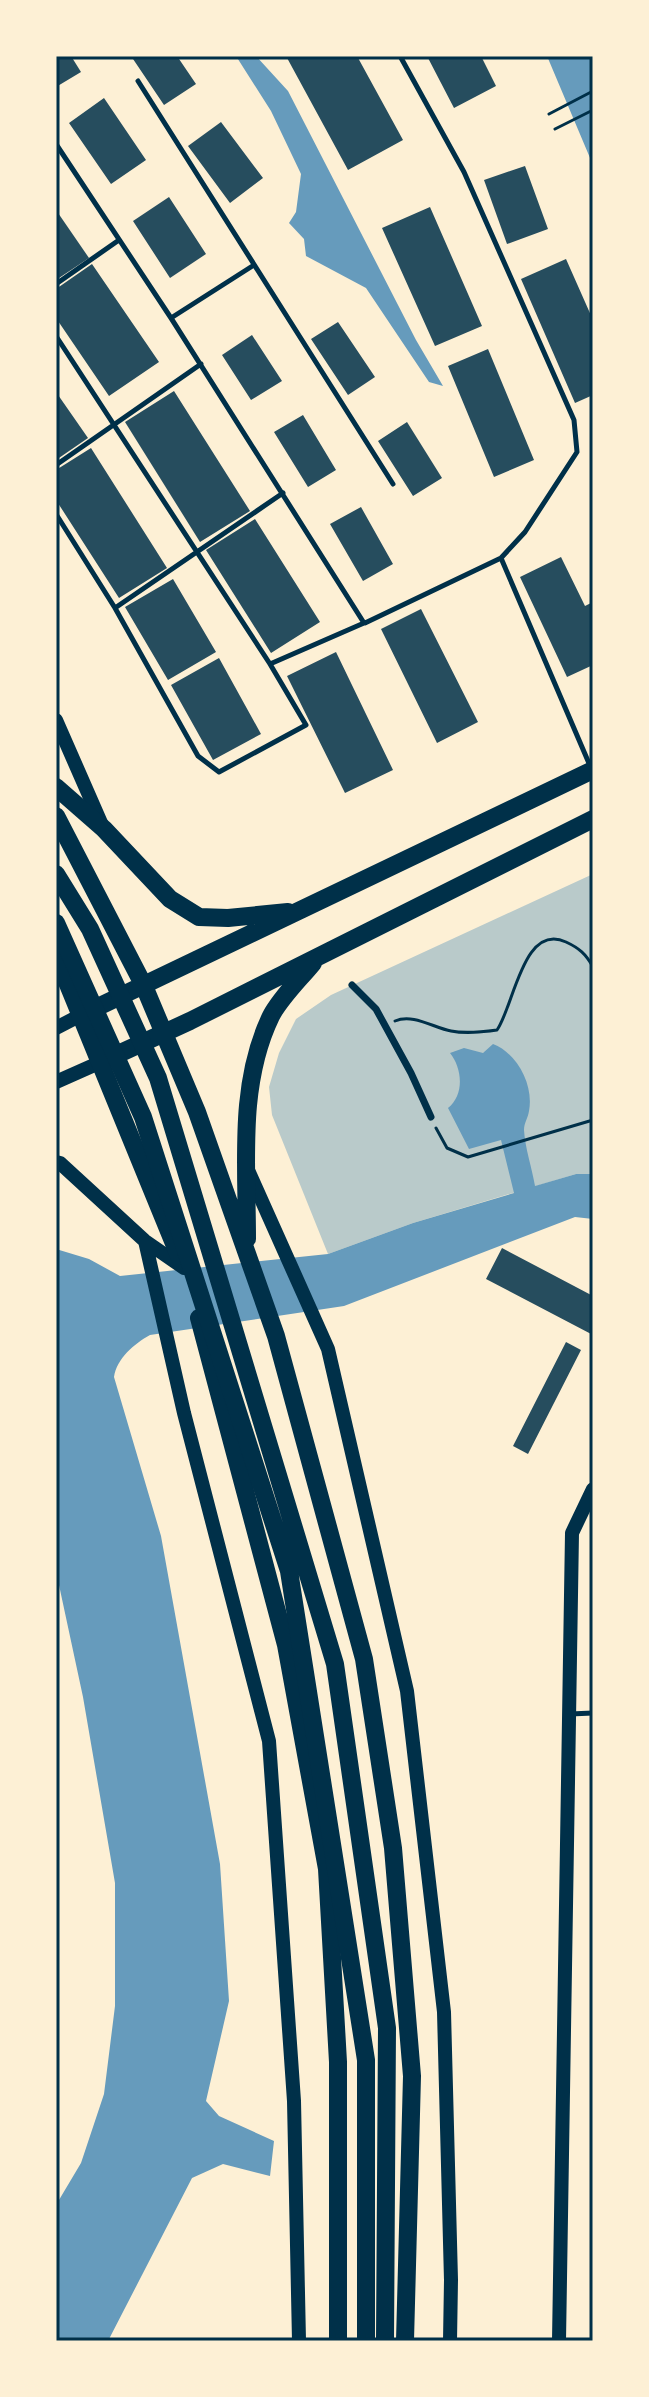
<svg xmlns="http://www.w3.org/2000/svg" width="649" height="2397" viewBox="0 0 649 2397" font-family="'Sofia Sans Condensed',sans-serif">
  <style>
    .green { fill: #b9caca }
    .water { fill: #669bbc }
    .building { fill: #264d5e }
    .lines { fill: none; stroke-linecap: round; stroke-linejoin: round }
    .path { stroke: #003049; stroke-width: 3 }
    .service { stroke: #003049; stroke-width: 5 }
    .pedestrian { stroke: #003049; stroke-width: 7 }
    .tertiary { stroke: #003049; stroke-width: 14 }
    .primary { stroke: #003049; stroke-width: 18 }
    .trunk { stroke: #003049; stroke-width: 18 }
    .neatline { fill: none; stroke: #003049; stroke-width: 3 }
  </style>
  <rect width="100%" height="100%" fill="#fdf0d5"/>
  <path class="green" d="M593,874V1175L576,1174L413,1223L328,1254L272,1115L269,1087L279,1053L296,1019L331,995Z"/>
  <path class="water" d="M236,56H256L288,91L416,340L443,386L429,382L366,288L306,256L304,239L289,223L296,212L301,174L271,111Z
    M547,56H593V165Z
    M493,1044C517,1053 534,1085 529,1111C528,1118 524,1123 524,1130C525,1148 532,1168 535,1186L576,1174H593V1219L575,1217L344,1306L150,1335C134,1344 117,1358 114,1377L161,1536L220,1864L229,2001L206,2101L219,2116L274,2141L270,2176L223,2164L192,2178L108,2341H56V2205L81,2163L104,2094L115,2006V1883L83,1697L56,1571V1249L89,1259L120,1276L328,1254L413,1223L514,1193L501,1140L469,1149L448,1108C465,1094 462,1068 450,1053L464,1048L483,1053Z"/>
  <path class="building" d="M56,56H71L81,72L56,87Z
    M131,56H177L196,84L164,105Z
    M286,56H357L403,140L348,170Z
    M427,56H481L496,86L454,108Z
    M104,98L146,160L111,184L69,123Z
    M221,122L263,178L230,203L188,146Z
    M525,166L548,229L507,244L484,180Z
    M169,197L206,254L170,278L133,221Z
    M430,207L482,326L435,346L382,228Z
    M56,210L89,258L56,280Z
    M566,259L593,320V395L575,403L521,279Z
    M92,264L159,362L109,396L56,318V289Z
    M338,322L375,377L348,395L311,339Z
    M252,335L282,381L251,400L222,355Z
    M488,349L534,460L494,477L448,366Z
    M174,391L250,511L200,542L125,422Z
    M56,392L88,438L56,460Z
    M303,415L336,470L308,487L274,432Z
    M407,422L442,478L413,496L378,441Z
    M91,448L167,568L119,598L56,500V470Z
    M361,507L393,564L363,581L330,524Z
    M255,519L320,622L271,653L206,550Z
    M561,557L585,606L593,602V665L567,677L520,577Z
    M173,579L216,652L168,680L125,607Z
    M421,609L478,722L437,743L381,629Z
    M336,652L393,770L345,793L287,676Z
    M219,658L261,734L213,760L171,685Z
    M502,1248L593,1296V1335L486,1279Z
    M566,1342L581,1350L528,1454L513,1446Z"/>
  <g class="lines">
    <path class="path" d="M549,114L593,91
      M555,129L593,110
      M593,978V983
      M395,1021C413,1013 434,1028 451,1031C466,1034 482,1032 497,1030C514,1006 523,922 566,942C579,948 586,954 593,967
      M436,1128L447,1148L468,1157L593,1120"/>
    <path class="service" d="M400,56L464,172L574,420L577,452L525,532L501,558L591,768
      M138,81L393,484
      M56,144L171,318L364,623L270,664L56,336
      M56,284L119,240
      M171,318L254,265
      M56,465L201,364
      M56,514L115,608L198,756L219,772L306,725L270,664
      M115,608L283,493
      M365,623L501,558
      M570,1714L593,1713"/>
    <path class="pedestrian" d="M352,985L376,1009L411,1073L431,1117"/>
    <path class="tertiary" d="M56,720L102,825
      M56,1028L81,1015
      M56,1082L101,1062
      M56,1162L60,1163L145,1241L184,1268
      M248,1170L328,1349L407,1691L444,2012L451,2280L450,2341
      M145,1241L184,1413L269,1741L294,2101L299,2341
      M559,2341L572,1533L593,1489"/>
    <path class="primary" d="M56,787L104,829L170,899L199,917L228,918L288,912
      M56,816L144,986L197,1112L276,1336L364,1659L393,1848L412,2076L405,2341
      M56,955L182,1263
      M83,1014L593,770
      M103,1061L190,1021L593,819
      M247,1239C247,1164 238,1084 271,1016C281,997 300,979 313,963
      M199,1318L286,1645L327,1869L338,2062V2341"/>
    <path class="trunk" d="M56,874L90,929L158,1078L335,1664L387,2028L385,2341
      M56,923L143,1117L289,1571L366,2060V2341"/>
  </g>
  <rect width="649" height="2397" fill="none" stroke="#fdf0d5" stroke-width="116"/>
  <rect x="58" y="58" width="533" height="2281" class="neatline"/>
</svg>
